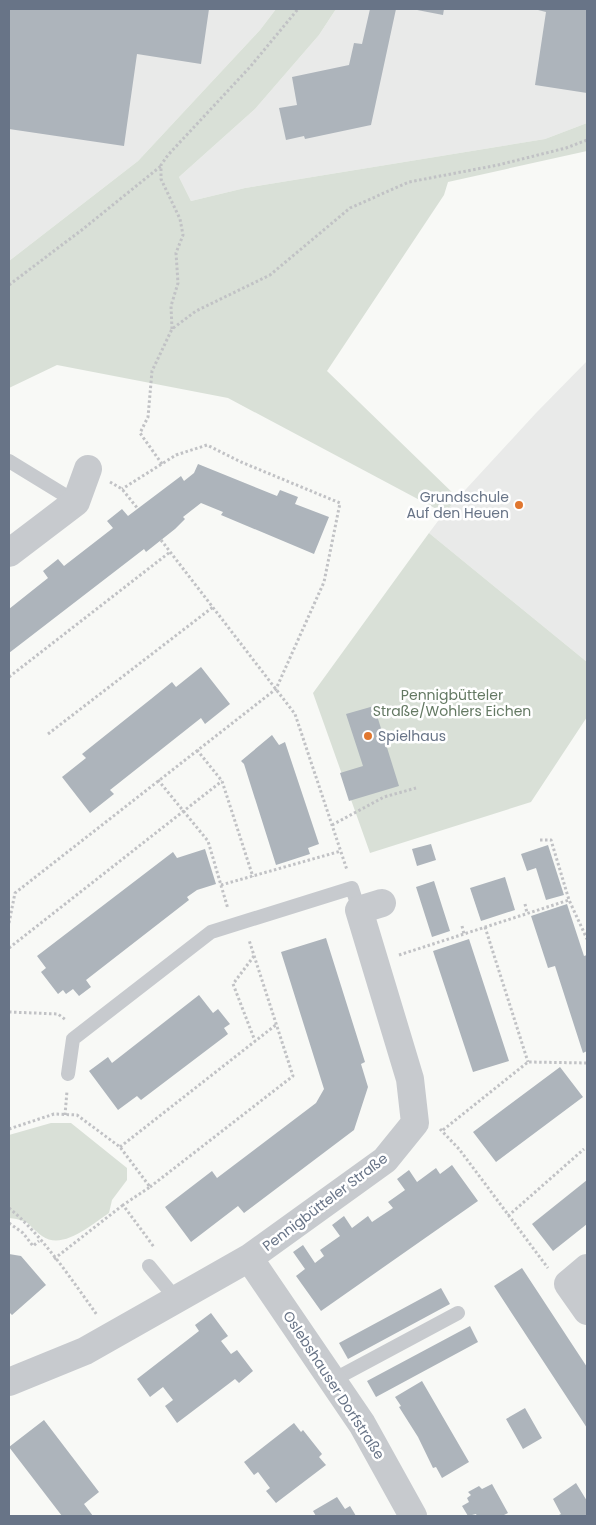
<svg xmlns="http://www.w3.org/2000/svg" width="596" height="1525" viewBox="0 0 596 1525" font-family="Poppins,sans-serif">
  <style>
    .built { fill: #e9eae9 }
    .green { fill: #d9e0d7 }
    .building { fill: #adb4bb }
    .lines { fill: none; stroke-linecap: round; stroke-linejoin: round }
    .path { stroke: #c1c2c5; stroke-width: 3; stroke-dasharray: 2.5 2.5; stroke-linecap: butt }
    .service { stroke: #c7cace; stroke-width: 14 }
    .minor { stroke: #c7cace; stroke-width: 28 }
    .poi-dot { fill: #e0772f; stroke: #fff; stroke-width: 2 }
    .labels { text-anchor: middle; dominant-baseline: central; stroke-width: 5; stroke-linejoin: round; paint-order: stroke }
    .poi-label { font-size: 14px; fill: #687487; stroke: #fff; text-anchor: end }
    .park-label { font-size: 14px; fill: #647963; stroke: #fff }
    .street-label { font-size: 14px; fill: #687487; stroke: #fff }
  </style>
  <rect width="100%" height="100%" fill="#f8f9f6"/>
  <path class="built" d="M9,9H276L260,30L138,161L9,261Z
    M336,9H587V123L545,139L245,188L191,201L179,177L255,109L319,35Z
    M587,361V662L429,533L444,513L536,413Z"/>
  <path class="green" d="M276,9H336L319,35L255,109L179,177L191,201L245,188L545,139L587,123V151L448,182L444,195L327,371L458,498L444,513L228,398L57,365L9,388V261L138,161L260,30Z
    M429,533L587,662V717L531,802L370,853L313,693Z
    M51,1123H71L127,1168V1180L112,1200L109,1213C92,1224 63,1251 42,1236C25,1223 32,1221 9,1218V1135Z"/>
  <path class="building" d="M9,9H209L201,64L137,54L124,146L9,129Z
    M370,9H396L371,125L305,139L304,136L286,140L279,108L297,105L292,77L349,65L354,43L362,44Z
    M412,9H444L443,15Z
    M534,9H587V93L535,85L546,12Z
    M198,464L277,496L280,490L298,497L295,504L329,517L314,554L221,515L223,512L201,503L183,517L185,519L175,529L146,552L144,549L9,653V609L48,578L43,571L58,559L64,566L113,528L107,521L122,509L128,516L181,476L184,481L194,473Z
    M201,667L230,704L205,724L201,718L110,790L114,794L90,813L62,777L86,758L82,754L151,699L172,682L176,687Z
    M374,706L399,786L349,801L340,773L363,766L346,714Z
    M272,735L279,745L285,742L319,844L308,848L310,854L276,865L244,764L241,761Z
    M431,844L436,860L417,866L412,849Z
    M548,845L564,895L546,900L536,868L527,871L521,854Z
    M205,849L216,884L197,890L187,897L189,900L86,980L91,987L79,996L73,989L66,994L63,990L58,994L41,972L46,968L37,956L173,852L177,858Z
    M505,877L515,910L481,921L470,888Z
    M434,881L450,931L432,937L416,887Z
    M567,904L584,956L587,955V1051L583,1053L555,966L548,968L531,916Z
    M326,938L365,1062L361,1064L368,1087L354,1130L244,1213L238,1206L191,1242L165,1207L212,1171L217,1178L316,1103L324,1089L281,952Z
    M469,939L509,1061L473,1072L433,951Z
    M199,995L213,1013L218,1009L230,1024L224,1028L228,1034L141,1100L137,1096L118,1110L89,1071L108,1057L112,1063Z
    M560,1067L583,1097L496,1162L473,1132Z
    M452,1165L478,1201L321,1311L296,1276L305,1269L293,1252L303,1245L315,1263L324,1256L320,1250L340,1236L332,1225L344,1216L352,1228L368,1216L372,1222L393,1208L388,1202L405,1190L397,1179L409,1170L417,1182L436,1168L440,1174Z
    M587,1180V1224L553,1251L532,1224Z
    M9,1254L21,1256L46,1285L12,1315L9,1312Z
    M522,1268L587,1367V1428L494,1286Z
    M441,1288L450,1304L348,1359L339,1343Z
    M211,1313L228,1336L221,1341L231,1354L237,1350L253,1371L239,1383L235,1379L177,1423L165,1406L173,1400L163,1387L150,1397L137,1379L199,1331L195,1325Z
    M470,1326L478,1342L376,1397L367,1381Z
    M422,1381L469,1462L442,1478L436,1467L433,1468L418,1437L399,1407L401,1406L395,1397Z
    M525,1408L542,1438L523,1449L506,1419Z
    M44,1420L99,1492L84,1504L93,1516H62L9,1447Z
    M294,1423L301,1432L303,1430L322,1454L319,1457L326,1465L276,1503L266,1491L270,1488L258,1472L254,1475L244,1462Z
    M576,1483L587,1501V1516H557L561,1514L553,1499Z
    M492,1484L508,1513L502,1516H477L476,1514L468,1516L462,1506L469,1502L467,1498L471,1495L468,1492L479,1486L482,1489Z
    M337,1497L345,1509L350,1506L356,1516H316L313,1511Z"/>
  <g class="lines">
    <path class="path" d="M9,285L83,229L161,166
      M172,329L171,306L178,283L176,253L183,235L180,219L161,179V165L168,155L250,67L298,9
      M162,464L140,433L148,417L152,371L172,329L196,311L270,275L350,208L409,182L498,165L566,148L587,140
      M110,482L122,489L138,509
      M161,540L295,714L347,870
      M9,677L170,552
      M48,734L213,607
      M197,750L222,781L253,877
      M158,780L208,841L228,909
      M332,825L384,797L416,788
      M540,840H551L569,900
      M221,885L341,851
      M525,904L527,913
      M9,923L15,893L276,689L324,582L340,503L241,462L207,445L176,455L122,489
      M462,926L464,934
      M485,927L528,1062
      M9,948L222,781
      M399,955L569,900L587,939
      M254,956L233,984L255,1041
      M9,1012L58,1014L66,1020
      M65,1115L67,1091
      M9,1129L54,1114L77,1115L120,1147L150,1187L123,1205L154,1247
      M440,1129L459,1149L548,1268
      M443,1130L528,1062L587,1063
      M120,1147L277,1024
      M150,1187L293,1076L249,940
      M9,1208C42,1235 72,1280 97,1315
      M508,1216L584,1149
      M9,1223L23,1233L33,1246L39,1241
      M54,1259L123,1205"/>
    <path class="service" d="M9,461L76,502
      M68,1074L73,1039L211,932L352,888L359,910
      M149,1266L177,1300
      M333,1380L458,1313"/>
    <path class="minor" d="M9,553L76,502L88,469
      M249,1258L362,1424L413,1516
      M587,1268L568,1284L587,1311
      M9,1382L85,1351L249,1258L385,1160L415,1123L410,1079L359,910L382,903"/>
  </g>
  <g class="poi-dot">
    <circle cx="519" cy="505" r="5"/>
    <circle cx="368" cy="736" r="5"/>
  </g>
  <g class="labels">
    <g class="poi-label">
      <text x="509" y="497">Grundschule<tspan x="509" dy="16">Auf den Heuen</tspan></text>
      <text x="378" y="736" text-anchor="start">Spielhaus</text>
    </g>
    <g class="park-label">
      <text x="452" y="695">Pennigbütteler<tspan x="452" dy="16">Straße/Wohlers Eichen</tspan></text>
    </g>
    <g class="street-label">
      <text transform="translate(325 1202) rotate(-37)">Pennigbütteler Straße</text>
      <text transform="translate(334 1385) rotate(57)">Oslebshauser Dorfstraße</text>
    </g>
  </g>
  <rect width="596" height="1525" fill="none" stroke="#687487" stroke-width="20"/>
</svg>
